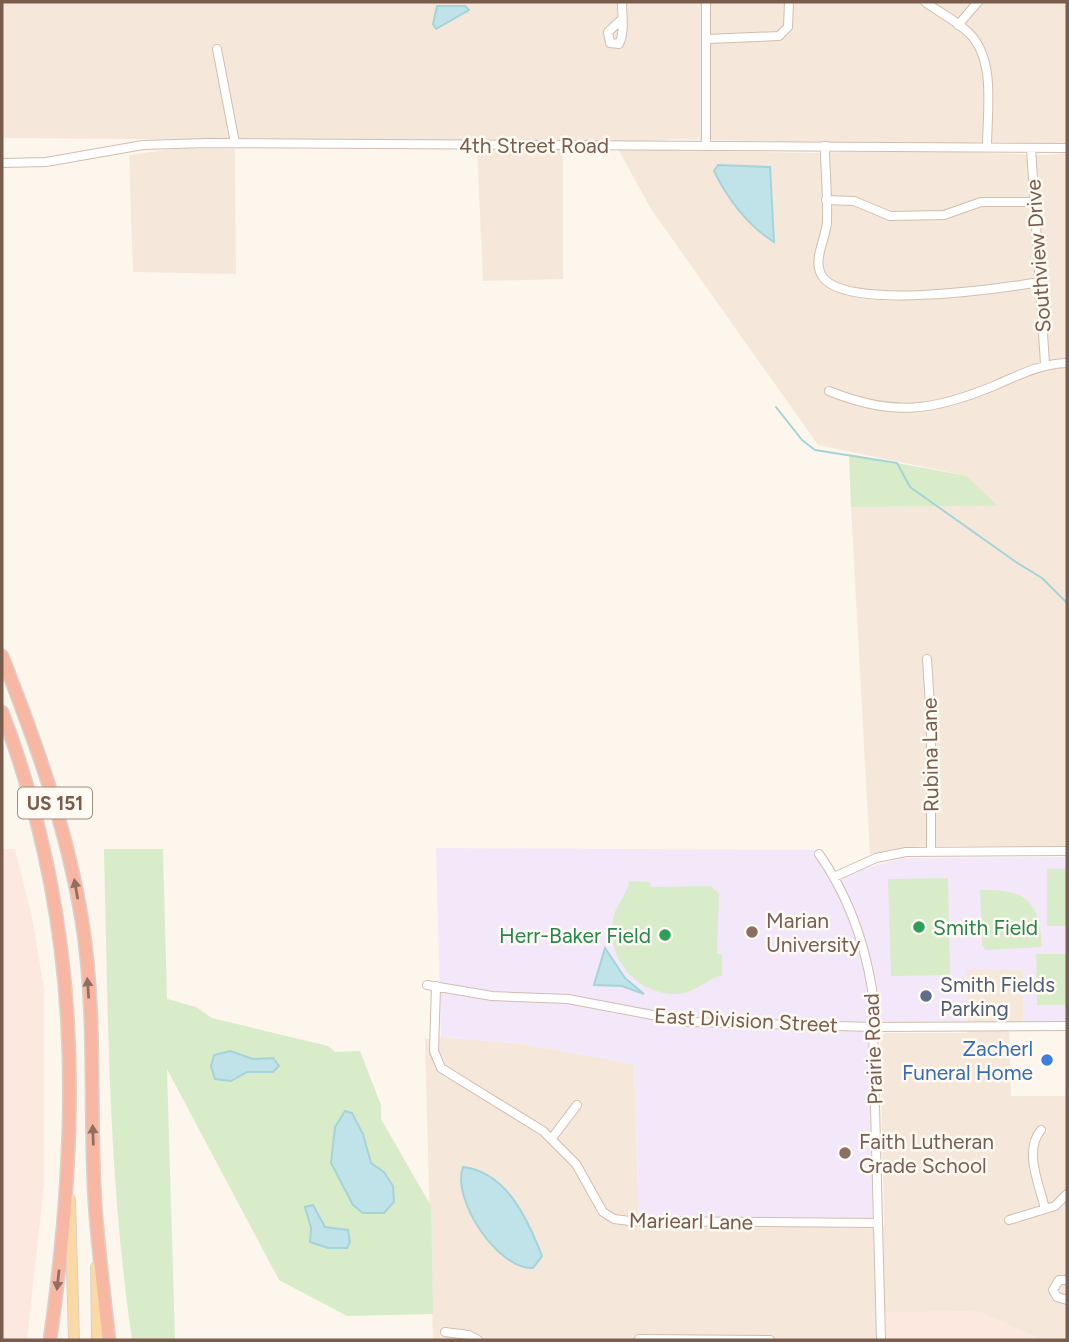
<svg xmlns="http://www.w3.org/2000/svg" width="1069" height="1342" viewBox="0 0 1069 1342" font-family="Figtree,sans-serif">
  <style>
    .residential { fill: #f5e8da }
    .commercial { fill: #fde8e0 }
    .education { fill: #f3e8fa }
    .green { fill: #d8ecc9 }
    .water { fill: #bfe3e8; stroke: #a5d3da; stroke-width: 2 }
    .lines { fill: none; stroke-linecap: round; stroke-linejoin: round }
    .stream { stroke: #a5d3da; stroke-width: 2 }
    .minor-casing { stroke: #d1beb0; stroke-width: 10 }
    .major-casing { stroke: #dad1cd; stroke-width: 12 }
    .highway-casing { stroke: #dad1cd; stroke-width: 15 }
    .minor { stroke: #fff; stroke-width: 8 }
    .major { stroke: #fbd9a5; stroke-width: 10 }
    .highway { stroke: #f7b7a3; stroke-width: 12 }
    .oneway { fill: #936e5e }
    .leisure-dot { fill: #2e9e5b; stroke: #fffaf3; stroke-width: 2.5 }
    .education-dot { fill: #8d6e63; stroke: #fffaf3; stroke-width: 2.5 }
    .service-dot { fill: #5c6f8a; stroke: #fffaf3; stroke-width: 2.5 }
    .shop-dot { fill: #3f7fe0; stroke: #fffaf3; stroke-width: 2.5 }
    .labels { text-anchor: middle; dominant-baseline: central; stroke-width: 5; stroke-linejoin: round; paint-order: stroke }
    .shield { fill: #fffaf3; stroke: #a28b7f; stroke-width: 2 }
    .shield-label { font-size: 19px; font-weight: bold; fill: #7a5c4d }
    .street-label { font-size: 21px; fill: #7a5c4d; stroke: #fffaf3 }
    .education-label { font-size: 21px; fill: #785e54; stroke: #fffaf3; text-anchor: start }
    .leisure-label { font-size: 21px; fill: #27864d; stroke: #fffaf3; text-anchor: start }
    .service-label { font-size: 21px; fill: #4e5e75; stroke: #fffaf3; text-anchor: start }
    .shop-label { font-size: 21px; fill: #366cbe; stroke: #fffaf3; text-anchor: end }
  </style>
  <rect width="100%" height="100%" fill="#fdf6ec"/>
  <path class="residential" d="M2,2H1067V146L1002,142L910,145L675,139L634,143L2,138Z
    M477,147H563V279L483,281Z
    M180,148L235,149L236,274L133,272L129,155Z
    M618,149L813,153L902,150L1045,155L1067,153V846H921L870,854L851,507L997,506L967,476L818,445L651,209Z
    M967,970H1023V1023H1009L1011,1096H1067V1340H1042L976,1311L876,1313V1340H433L425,1039L441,1037L524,1044L634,1064L639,1225L884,1226L880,1038L885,1033H967Z"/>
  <path class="commercial" d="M2,849H15L32,917L44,989V1185L27,1340H2Z
    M976,1311L1042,1340H881L880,1312Z"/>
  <path class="education" d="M436,848L822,850L814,855L832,884L859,870L903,858L1067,857V1023H1023V970H967L968,1022H868L873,1216L871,1220L639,1218L634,1064L524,1044L441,1037Z"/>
  <path class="green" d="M849,454L967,476L998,506L851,507Z
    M104,849H163L167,999L196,1007L212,1018L328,1046L335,1052L360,1051L381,1105V1119L431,1206L433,1314L347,1316L279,1280L167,1069L175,1340H132C108,1177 108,1013 104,849Z
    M1047,869H1067V926H1047Z
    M948,878L950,975L891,976L888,879Z
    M629,881L650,882L651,887L711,886L719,894L717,954H722V976C709,977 696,993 678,994C636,996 603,956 614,915C617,903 629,892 629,881Z
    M980,890C1025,889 1040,900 1042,947L986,950L982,945Z
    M1036,954H1067V1005H1037Z"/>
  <path class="water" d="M437,6H465L469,10L436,29L433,24Z
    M718,165L770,167L774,242C748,226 727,198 714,171Z
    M605,948L625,978L644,994L622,986L594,985Z
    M230,1051L253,1059L273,1058L279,1066L273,1072H247L231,1081L215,1079L211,1066L214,1055Z
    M345,1111L352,1113L363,1134L371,1163L384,1172L393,1186L394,1202L384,1213H363L353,1205L331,1163L335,1127Z
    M463,1167C507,1172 528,1220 542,1256L533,1268C498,1270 451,1199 463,1167Z
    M313,1205L325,1227L348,1230L350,1242L347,1248H328L310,1242L311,1228L305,1207Z"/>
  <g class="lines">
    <path class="stream" d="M776,407L802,440L815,450L897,463L910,487L1016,562L1042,578L1067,603"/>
    <defs>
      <path id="minor" d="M925,2C939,12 957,21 970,34C996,61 987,112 987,147
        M622,19L608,32L610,43L619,44C625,32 622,15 622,2
        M958,25L978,2
        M707,39L779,36L788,27L789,2
        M217,49L235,143
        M706,146V2
        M825,146C825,171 828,197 827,222C826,238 813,259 821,274C839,313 1003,288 1040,282
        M1031,148L1045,364
        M2,163L46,162L143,145L207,143L1067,148
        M826,200L854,201L890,216L944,215L981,202H1035
        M829,391C893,417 934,411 996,385C1021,374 1040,364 1067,363
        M927,659L931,721V850
        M819,854C848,895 864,940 872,989L881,1340
        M834,877L876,858L906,852L1067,851
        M427,985L492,996L568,999L689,1022L874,1027L1067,1026
        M436,986L434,1051L441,1068L543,1131L576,1164L603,1212L614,1219L630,1221L878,1223
        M1041,1130C1023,1151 1040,1186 1045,1209
        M552,1138L577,1105
        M1009,1220L1055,1206L1067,1194
        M1067,1280H1059L1053,1290L1057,1297L1067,1300
        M445,1332L469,1335L478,1340
        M639,1339L770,1340"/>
      <path id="major" d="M70,1199L74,1340
        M96,1267L97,1340"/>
      <path id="highway" d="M2,656C36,743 67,828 82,921C97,1014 89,1109 95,1203C98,1248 104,1294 109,1340
        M2,712C82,921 81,1122 50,1340"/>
    </defs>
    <use href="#minor" class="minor-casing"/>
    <use href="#major" class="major-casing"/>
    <use href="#highway" class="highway-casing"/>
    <use href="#minor" class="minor"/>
    <use href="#major" class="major"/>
    <use href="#highway" class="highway"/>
  </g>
  <defs><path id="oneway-solid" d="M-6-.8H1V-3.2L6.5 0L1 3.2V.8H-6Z" transform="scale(1.75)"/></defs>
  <g class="oneway">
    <use href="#oneway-solid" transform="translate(76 889) rotate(-100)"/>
    <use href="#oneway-solid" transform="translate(88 988) rotate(-94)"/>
    <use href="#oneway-solid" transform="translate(93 1135) rotate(-92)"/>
    <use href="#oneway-solid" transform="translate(58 1280) rotate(96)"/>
  </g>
  <g class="leisure-dot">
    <circle cx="919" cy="927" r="7"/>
    <circle cx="665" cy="935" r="7"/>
  </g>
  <g class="education-dot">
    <circle cx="752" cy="932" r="7"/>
    <circle cx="845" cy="1153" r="7"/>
  </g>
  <circle class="service-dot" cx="926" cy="996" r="7"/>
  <circle class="shop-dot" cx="1047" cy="1060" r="7"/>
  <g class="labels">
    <rect class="shield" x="18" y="787.5" width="74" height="31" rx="5"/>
    <g class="shield-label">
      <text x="55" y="803">US 151</text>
    </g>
    <g class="street-label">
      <text x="534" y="145">4th Street Road</text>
      <text transform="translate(1038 256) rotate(-94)">Southview Drive</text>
      <text transform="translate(930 755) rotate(-91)">Rubina Lane</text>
      <text transform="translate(746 1020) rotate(3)">East Division Street</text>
      <text transform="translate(873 1049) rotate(-92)">Prairie Road</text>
      <text transform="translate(691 1221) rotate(1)">Mariearl Lane</text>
    </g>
    <g class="education-label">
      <text x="766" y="920">Marian<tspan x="766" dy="24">University</tspan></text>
      <text x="859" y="1141">Faith Lutheran<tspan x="859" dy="24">Grade School</tspan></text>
    </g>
    <g class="leisure-label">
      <text x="933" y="927">Smith Field</text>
      <text x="651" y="935" text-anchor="end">Herr-Baker Field</text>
    </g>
    <g class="service-label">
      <text x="940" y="984">Smith Fields<tspan x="940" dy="24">Parking</tspan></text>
    </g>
    <g class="shop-label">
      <text x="1033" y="1048">Zacherl<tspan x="1033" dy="24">Funeral Home</tspan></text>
    </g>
  </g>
  <rect width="1069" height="1342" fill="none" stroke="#7a5c4d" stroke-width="7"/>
</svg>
